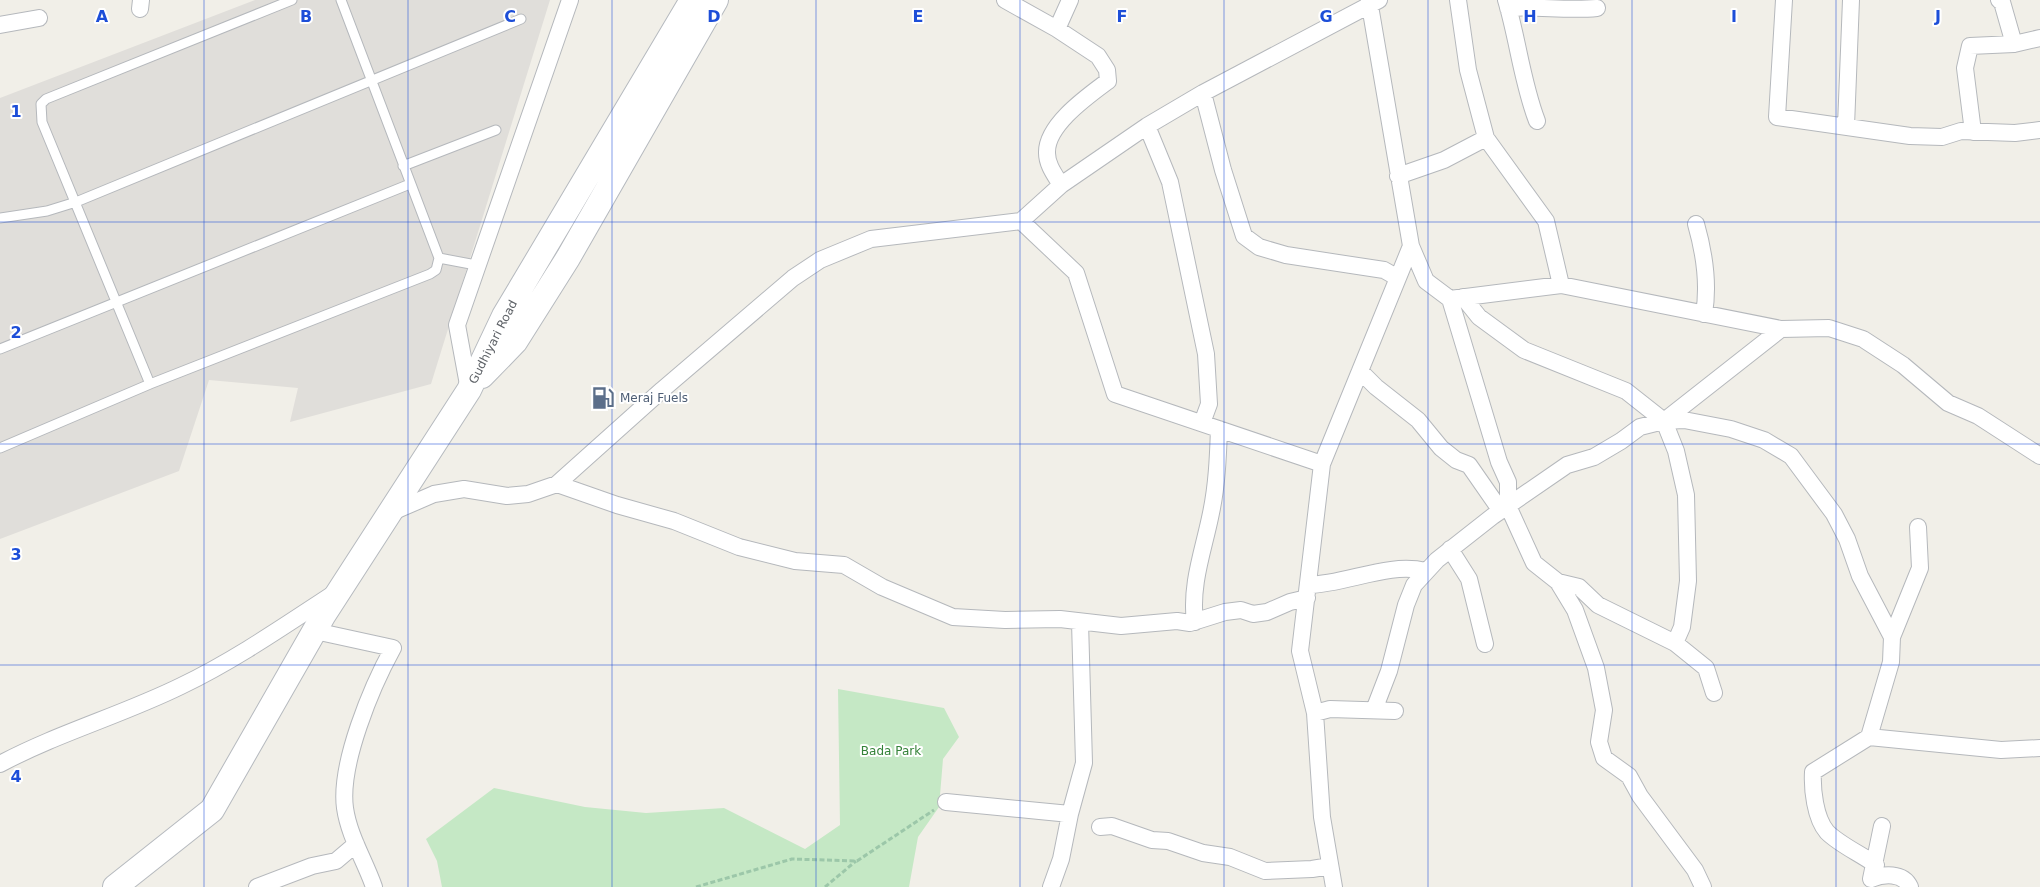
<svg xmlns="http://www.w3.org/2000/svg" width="2040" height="887" viewBox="0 0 2040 887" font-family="'DejaVu Sans',sans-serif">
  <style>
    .industrial { fill: #e0deda }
    .green { fill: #c5e8c5 }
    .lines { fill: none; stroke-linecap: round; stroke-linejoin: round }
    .lane-casing { stroke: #b5b8bc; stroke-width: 11 }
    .street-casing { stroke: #b5b8bc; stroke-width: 18 }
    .secondary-casing { stroke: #b6babf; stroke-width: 26 }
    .path { stroke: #9cc7a9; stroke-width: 3; stroke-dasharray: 5 2.5; stroke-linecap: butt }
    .lane { stroke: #fff; stroke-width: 9 }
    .street { stroke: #fff; stroke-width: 16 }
    .secondary { stroke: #fff; stroke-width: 24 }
    .grid { fill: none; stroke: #1d4ed8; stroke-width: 1; stroke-opacity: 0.55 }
    .labels { text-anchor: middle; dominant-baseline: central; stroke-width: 4; stroke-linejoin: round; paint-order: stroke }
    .street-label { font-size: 12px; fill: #5f6368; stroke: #fff }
    .service-label { font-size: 12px; fill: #4e5e75; stroke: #fff; text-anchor: start }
    .park-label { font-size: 12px; fill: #348238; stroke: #fff }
    .grid-label { font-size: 16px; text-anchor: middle; font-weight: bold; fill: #1d4ed8; stroke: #fff; stroke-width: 4; stroke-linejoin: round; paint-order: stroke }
  </style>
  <rect width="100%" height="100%" fill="#f1efe8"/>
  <path class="industrial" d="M255,0H550L431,384L290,422L298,388L209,380L179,471L0,539V98Z"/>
  <path class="green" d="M838,689L944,708L959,737L943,759L939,807L918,837L909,887H442L437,861L426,839L494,788L585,807L646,813L724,808L805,849L840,825Z"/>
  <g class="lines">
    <defs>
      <path id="lane" d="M341,0L439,258L476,265
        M403,166L496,130
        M0,218L47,211L76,202L521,19
        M0,349L410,184
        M150,384L42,122L41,104L46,99L292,0
        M0,448L150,384L430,274L436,270L439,258"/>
      <path id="street" d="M1005,0L1057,29L1098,56L1107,70L1108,81C1088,96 1046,125 1047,153C1047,165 1055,175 1061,185
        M1506,0C1518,40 1522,82 1537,121
        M1784,0L1777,117L1910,136L1942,137L1961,131L2015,133L2040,130
        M1999,0L2002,2L2014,44
        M1508,8C1538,6 1568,11 1597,8
        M140,9L141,0
        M0,25L39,18
        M1057,29L1070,0
        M1203,93L1223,170L1244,236L1259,247L1286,255L1384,270L1398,278
        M1147,126L1170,182L1206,354L1209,404L1202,423
        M1846,126L1851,0
        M1973,132L1965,68L1970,46L2014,44L2040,38
        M1486,138L1546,221L1561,285
        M1398,176L1444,160L1486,138L1468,70L1458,0
        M1021,221L1076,273L1115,394L1322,464
        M1696,224C1704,252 1709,284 1704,314
        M1411,246L1426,281L1450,299L1561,285L1781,329L1829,328L1863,339L1903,365L1948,403L1978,416L2040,456
        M1463,297L1479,317L1524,350L1626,391L1664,421L1676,451L1686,495L1688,581L1682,627L1675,643
        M1450,299L1499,462L1508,482V506L1534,563L1558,582L1579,587L1598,605L1675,643L1706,668L1714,693
        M1360,371L1376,387L1418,420L1441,448L1456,460L1469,465L1501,511
        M469,390L457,325L570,0
        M1664,421L1781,329
        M557,484L617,505L674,521L739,547L795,561L844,565L882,587L953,617L1005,620L1060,619L1121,626L1177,621L1190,623L1225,612L1241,610L1253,614L1267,612L1290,602L1307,598
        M390,513L434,494L464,489L507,496L528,494L557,484L662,390L793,278L820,260L871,239L1021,221L1061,185L1147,126L1203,93L1379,0
        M1450,549L1469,579L1485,644
        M1558,582L1575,610L1596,668L1604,710L1599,742L1604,758L1629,776L1640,796L1695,870L1703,887
        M1308,585C1348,584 1387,562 1426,571
        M1195,622C1190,584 1204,549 1211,513C1217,485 1218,456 1219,429
        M315,631L393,648C372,686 339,764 345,808C349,836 365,861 374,887
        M1374,710L1389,671L1406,605L1414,585L1437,560L1493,516L1567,465L1594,457L1621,441L1640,427L1664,421L1684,420L1731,429L1764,440L1791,456L1834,514L1847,539L1860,576L1892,637
        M1315,713L1330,709L1395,711
        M1869,737L1891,662L1892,637L1920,568L1918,527
        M0,764C58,733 122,715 181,686C235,660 284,626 333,594
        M946,802L1070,814
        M1882,826L1871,879C1883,874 1903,872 1910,887
        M1100,827L1112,826L1152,840L1168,841L1203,853L1230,857L1265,871L1312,869L1330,866
        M1876,865C1861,854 1840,845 1827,832C1815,818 1812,789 1813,772L1869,737L2001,750L2040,748
        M257,887L312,866L336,861L356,844
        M1051,887L1061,859L1070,814L1084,763L1080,622
        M1334,887L1322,817L1315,713L1300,651L1322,464L1411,246L1369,0"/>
      <path id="secondary" d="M482,376L515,342L568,258L716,0
        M115,887L212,810L323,616L469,390L504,316L692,0"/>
    </defs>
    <use href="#lane" class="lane-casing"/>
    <use href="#street" class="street-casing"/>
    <use href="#secondary" class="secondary-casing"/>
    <path class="path" d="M696,887L792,859L857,861L934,810
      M825,887L856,861"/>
    <use href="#lane" class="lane"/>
    <use href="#street" class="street"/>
    <use href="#secondary" class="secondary"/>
  </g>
  <path class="grid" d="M204,0V887M408,0V887M612,0V887M816,0V887M1020,0V887M1224,0V887M1428,0V887M1632,0V887M1836,0V887M0,222H2040M0,444H2040M0,665H2040"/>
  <defs>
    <symbol id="fuel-bare" viewBox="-9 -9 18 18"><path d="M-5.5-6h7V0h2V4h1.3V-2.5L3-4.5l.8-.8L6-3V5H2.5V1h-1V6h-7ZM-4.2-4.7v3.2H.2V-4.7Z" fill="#5c6f8a" stroke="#fff" stroke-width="2.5" paint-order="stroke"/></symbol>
  </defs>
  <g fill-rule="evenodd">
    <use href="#fuel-bare" x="587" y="382" width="32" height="32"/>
  </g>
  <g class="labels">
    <g class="street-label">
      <text transform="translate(493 342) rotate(-63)">Gudhiyari Road</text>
    </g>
    <g class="service-label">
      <text x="620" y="398">Meraj Fuels</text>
    </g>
    <g class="park-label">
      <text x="891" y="751">Bada Park</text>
    </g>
  </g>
  <g class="grid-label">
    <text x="102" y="22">A</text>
    <text x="306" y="22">B</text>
    <text x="510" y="22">C</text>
    <text x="714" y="22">D</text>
    <text x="918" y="22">E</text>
    <text x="1122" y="22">F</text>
    <text x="1326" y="22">G</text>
    <text x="1530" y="22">H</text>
    <text x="1734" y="22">I</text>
    <text x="1938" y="22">J</text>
    <text x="16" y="117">1</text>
    <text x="16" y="338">2</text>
    <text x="16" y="560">3</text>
    <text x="16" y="782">4</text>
  </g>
</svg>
